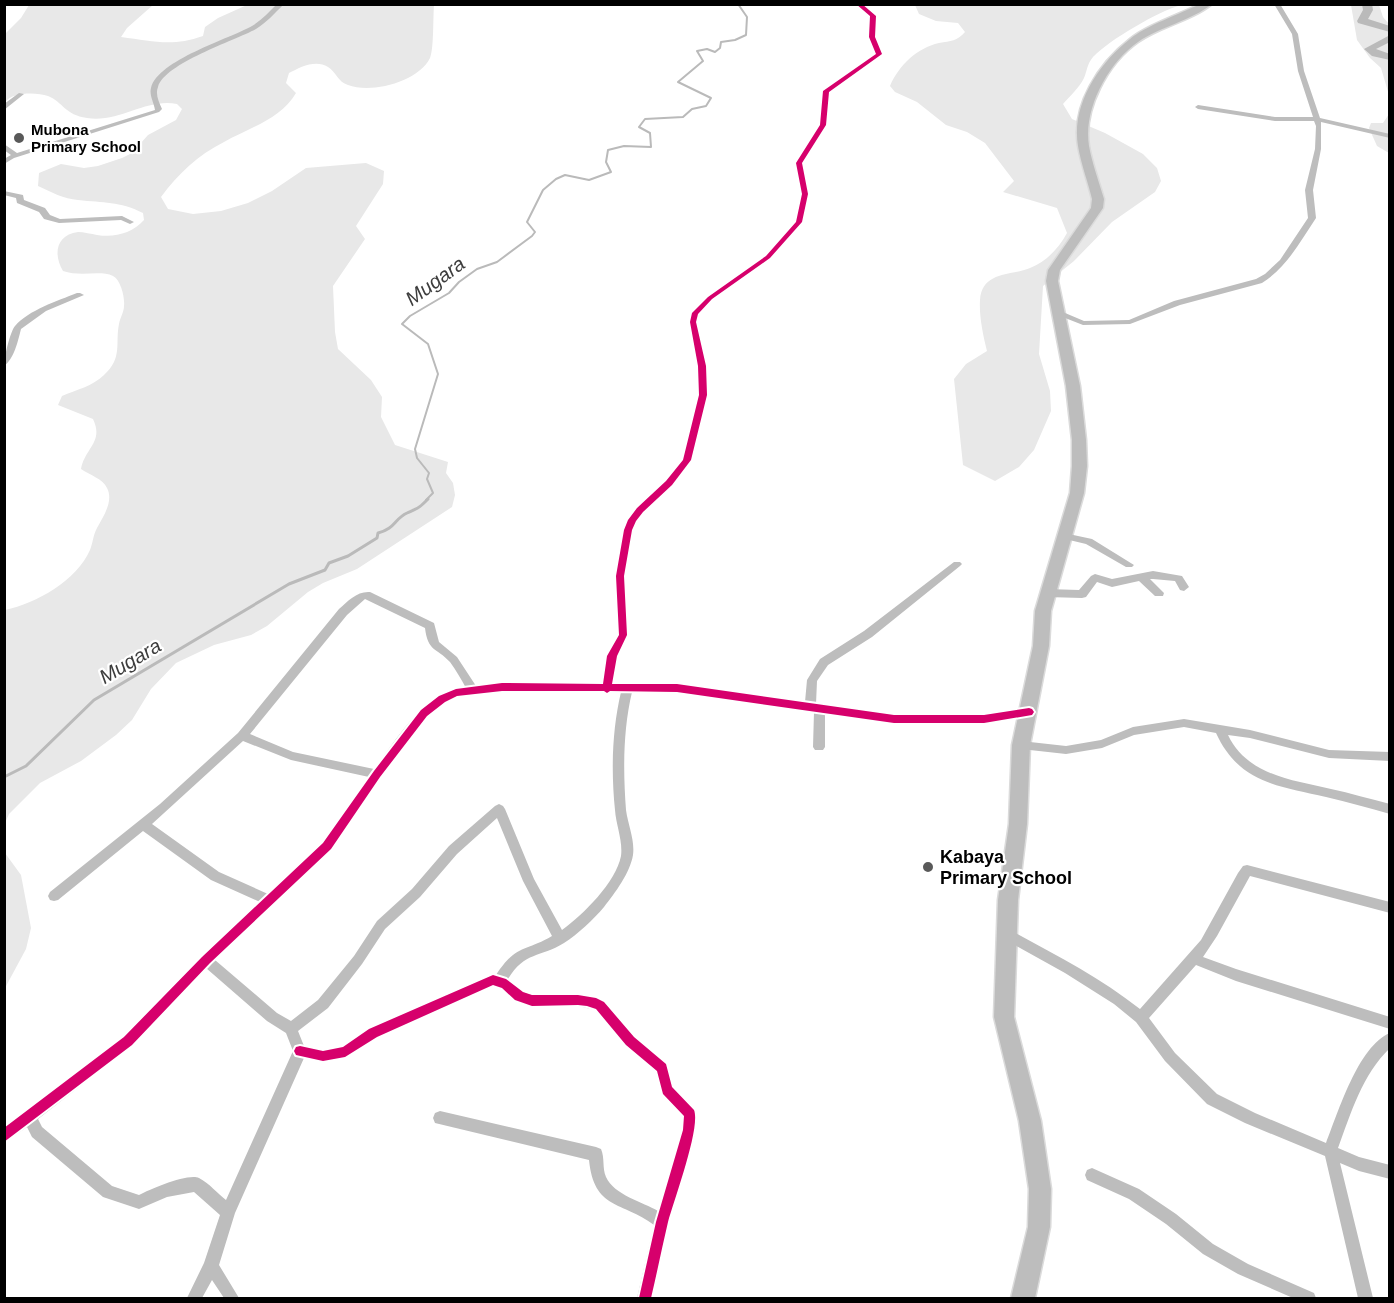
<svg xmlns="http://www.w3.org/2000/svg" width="1394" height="1303" viewBox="0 0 1394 1303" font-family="Arial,sans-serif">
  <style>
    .green { fill: #e8e8e8 }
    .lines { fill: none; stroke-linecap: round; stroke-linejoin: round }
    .stream-far1 { stroke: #bababa; stroke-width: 2 }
    .stream { stroke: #bababa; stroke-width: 3 }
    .river { fill: #bababa; fill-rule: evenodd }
    .primary-casing { stroke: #dbdbdb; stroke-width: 3 }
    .minor { fill: #bdbdbd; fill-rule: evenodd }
    .primary { fill: #bdbdbd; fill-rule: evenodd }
    .cycleway-casing { stroke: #fff; stroke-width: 4 }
    .cycleway { fill: #d6006c; fill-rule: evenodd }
    .poi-dot { fill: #595959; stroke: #fff; stroke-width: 2 }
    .labels { text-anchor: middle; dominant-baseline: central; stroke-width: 4.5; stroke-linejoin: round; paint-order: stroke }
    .far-poi-label { font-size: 15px; font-weight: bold; fill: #000; stroke: #fff; text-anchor: start }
    .poi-label { font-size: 18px; font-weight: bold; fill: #000; stroke: #fff; text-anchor: start }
    .water-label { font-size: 20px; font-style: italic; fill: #3d3d3d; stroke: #fff }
  </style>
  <rect width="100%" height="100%" fill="#fff"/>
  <path class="green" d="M29,5H153L127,28L121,37C153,41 172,47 203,36L205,27L218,18L247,5H434C433,16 434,49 430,58C418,82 371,94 348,85C338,82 336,72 328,67C316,59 300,67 289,73L286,83L296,93C281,119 249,128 224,142C198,155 178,174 161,197L168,209L193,214L221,211L248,203L272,191L306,168L366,163L384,171L383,184L356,226L365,239L333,286L335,332L338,349L371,380L382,397L381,417L395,445L448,462L446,473L453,483L455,495L452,507L357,569L323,583L308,592L267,626L251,635L214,645L176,663L151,689L132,720L116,735L81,761L40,783L9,814L5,823V610C37,603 76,581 90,550C93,543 93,535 97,528C103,517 114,501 107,488C103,479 90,475 81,469C85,448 104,442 93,419L58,405L62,396C76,390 93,386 104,375C123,358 115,343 119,324C120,318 124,312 124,306C125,298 121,280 113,276C101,270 80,277 63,271C53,254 56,235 78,232C84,232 91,234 97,235C115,238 132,233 144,220L143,213C119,201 104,203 78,200C64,199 51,192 38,186L39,173L61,164L84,168L98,166L122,158L132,153L148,135L176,120L182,109L177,104C146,98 120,123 87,118C65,115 63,102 48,96C36,92 13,92 5,102V34L21,18Z
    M915,5H1181C1159,11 1109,40 1093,57C1087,64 1087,71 1084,78C1079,88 1070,96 1063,104L1072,119L1105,133L1143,154L1157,168L1161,181L1155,192L1112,222L1074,261L1043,286L1039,354L1050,391L1051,411L1034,450L1019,467L995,481L963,465L954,379L966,364L987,351C983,335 979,316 980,300C982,271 1011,276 1030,268C1047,261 1059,248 1067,233L1057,208L1003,192L1014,181L985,143L967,132L946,125L917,102L895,92L890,86C899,65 917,48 939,43C951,41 957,41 965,32L958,23L936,21L919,14Z
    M1351,5H1379L1383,17L1389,24V95L1381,68L1370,58L1357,40Z
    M1389,114V153L1377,146L1369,128L1371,123H1383Z
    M5,853L21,875L31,928L26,949L5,988Z"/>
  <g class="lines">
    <path class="stream-far1" d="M426,500L433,493L427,479L429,473L417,458L415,449L438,374L428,344L402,324L410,316L449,293L459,282L477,269L497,262L532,236L535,232L527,222L543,190L556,179L565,175L589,180L611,172L606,162L608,150L624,146L651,147L650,133L639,127L645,119L683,117L692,109L706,106L711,98L678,82L703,61L697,51L707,49L715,52L720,48L721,42L735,40L746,35L747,17L738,4"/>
    <path class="stream" d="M4,777L26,766L94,700L289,584L325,570L329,563L348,556L377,538L378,533C395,529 394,519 407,513C419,507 417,510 428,499"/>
    <path class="river" d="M1362,4H1372L1373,10L1368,19L1390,26V32L1358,23L1357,21L1363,10Z
      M1390,35V42L1376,49L1390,54V60L1372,56L1364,49Z"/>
    <defs>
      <path id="primary" d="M1200,4H1212C1191,21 1161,26 1138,42C1108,63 1083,109 1089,146C1092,163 1099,182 1104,199L1103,208L1060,270L1058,281L1080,386L1086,440L1087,466L1084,493L1051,611L1049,646L1030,745L1027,824L1018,900L1014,1017L1041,1121L1051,1189L1050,1227L1035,1298H1011L1028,1227L1029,1189L1019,1121L994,1017L998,900L1009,824L1012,745L1033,646L1035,611L1070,493L1072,466V440L1066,386L1046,281L1048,270L1091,208L1092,199C1088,182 1081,164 1078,146C1071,105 1099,63 1130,39C1145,26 1180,14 1200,4Z"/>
    </defs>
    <use href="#primary" class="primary-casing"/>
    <path class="minor" d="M277,4H284C275,13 266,23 256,29C234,41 165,63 158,87C155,94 159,102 162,109L159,112L14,158L4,164V159L11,155L4,150V144L17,153L155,110C154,103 149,95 151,88C158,60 229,39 252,26C262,20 269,12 277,4Z
      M855,4H862L876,16L875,37L882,54L829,92L826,125L803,163L809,194L803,222L771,259L713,300L699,314L697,322L706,366L707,395L692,460L672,485L643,512L636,521L633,530L625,576L628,635L617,656L613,684H677L805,702L807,680L820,659L864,631L954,562H960L962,564L960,566L872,637L828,665L817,681L816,704L894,715H984L1029,708L1033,709L1034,712L1033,715L1029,716L984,723H894L825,713V747L823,750H815L813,747L814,712L677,692H632C623,730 623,771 626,810C628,825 635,840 633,855C630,873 615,893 604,907C593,920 578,934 564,943C540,958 525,951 508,979L523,992L532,994H578L596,997L605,1001L635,1037L667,1063L673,1087L695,1109C703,1128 675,1199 669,1221C663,1247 659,1273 652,1298H637L654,1225C622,1201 594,1210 589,1160L435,1123L433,1118L435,1113L440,1111L596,1147L601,1149C605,1158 602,1168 606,1177C614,1195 643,1202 658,1211L682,1130L683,1116L662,1095L656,1072L625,1045L595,1010L578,1006H532L514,1000L501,989L494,986L378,1037L345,1058L323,1062L304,1058L235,1213L219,1265L239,1298H224L212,1280L202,1298H187L204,1263L220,1215L194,1192L167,1197L139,1209L103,1197L32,1137L27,1127L4,1143V1127L123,1037L202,956L260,902L211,880L143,831L58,900L54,901L50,900L48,896L50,892L160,804L238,733L339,609C348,601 357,591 370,592L434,623L439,642L457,657L476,686L502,683H602L607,656L618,635L615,576L623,530L627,520L637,508L666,481L683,459L699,395L698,366L689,322L691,313L707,296L765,255L795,222L801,194L795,163L820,125L823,91L876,53L869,37L870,17ZM365,599L425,628C428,652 436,647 450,662C456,670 461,679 466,688C422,693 399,737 374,769L293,752L250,734L347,615ZM502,691L603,692L607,693L621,692C612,730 611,771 615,810C616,825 623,841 621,856C616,882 583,915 562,930L534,879L505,809L503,806L499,804L495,806L449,846L412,889L377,921L354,956L318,1000L291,1021L277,1013L215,960L331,850L381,777L428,716L446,702L457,697ZM243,741L291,760L369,777L323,842L268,894L219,872L152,824ZM497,818L523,881L552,936C525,952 516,944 496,975L488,976L368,1029L342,1046L323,1050L304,1046L298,1031L328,1008L362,964L385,929L420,897L457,854ZM206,968L267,1021L286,1033L293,1051L226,1200C218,1194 209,1183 199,1178C188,1173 151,1189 139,1195L112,1186L42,1127L38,1119L133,1045Z
      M1274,4H1280L1298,34L1304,71L1320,118L1390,134V138L1321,122V149L1313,190L1316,218C1300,242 1287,267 1262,283L1180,305L1130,324L1083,325L1055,314V310H1058L1084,321L1129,320L1174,301L1256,279L1265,274L1280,260L1308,218L1305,190L1315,149L1316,126L1314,121H1275L1198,109L1195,107L1198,105L1275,117H1313L1298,71L1292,34Z
      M19,93L24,94L4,110V104Z
      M4,191L23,195L24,200L45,208L50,215L60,219L122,216L134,222L130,224L121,220L59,223L44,219L39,212L17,203L16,198L4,195Z
      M77,293H80L84,295L46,311L21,329C18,341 14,359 4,366C4,358 10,332 15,326C29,310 57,301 77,293Z
      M1064,533L1092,539L1134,565L1132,567H1126L1086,544L1061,538L1059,536Z
      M1153,571L1182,576L1189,587L1184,591L1180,590L1175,581L1153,579H1150L1164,593L1163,596H1155L1139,581L1112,587L1097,582L1086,597L1082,598L1047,597L1042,593L1047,589L1079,590L1091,576L1095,574L1112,579Z
      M1184,719L1250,730L1329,750L1390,752V761L1329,758L1250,738L1228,735C1247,775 1292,780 1331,789C1350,793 1370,799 1390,804V814C1369,808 1348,802 1326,797C1278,786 1239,783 1216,733L1184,727L1134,735L1102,748L1066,754L1021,749L1017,748L1015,745L1017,742L1021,741L1066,746L1101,740L1133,727Z
      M1247,865L1390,902V913L1250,876L1217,936L1203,957L1236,969L1390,1017V1029L1236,981L1196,965L1149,1018L1175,1053L1217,1094L1255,1113L1326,1143C1338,1113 1358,1046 1390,1033V1048C1362,1075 1351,1113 1338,1148L1359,1157L1390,1165V1179L1359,1171L1340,1163L1373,1298H1358L1325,1156L1245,1123L1207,1104L1165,1061L1136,1022L1114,1004L1065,973L1004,939L1002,935L1004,931L1008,929L1012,931C1056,955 1101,978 1140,1009L1201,940L1238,873L1243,866Z
      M1092,1168L1139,1189L1176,1214L1213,1244L1248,1264L1314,1293L1316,1298H1293L1238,1274L1203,1254L1166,1224L1129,1199L1087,1180L1085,1175L1087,1170Z"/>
    <use href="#primary" class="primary"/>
    <defs>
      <path id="cycleway" d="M856,4H862L876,16L875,37L882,54L829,92L826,125L802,163L808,194L802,222L770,258L712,299L698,314L696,322L706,366L707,395L691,460L672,485L643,512L636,521L632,530L624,576L627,635L617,656L612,684H677L894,715H984L1029,708L1032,709L1034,712L1032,715L984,723H894L677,692L610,691L607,693L604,691H502L457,696L445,702L427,716L380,777L331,849L210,963L132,1045L4,1142V1128L124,1037L202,957L323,843L374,771L421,710L439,696L456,689L502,683L603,684L607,656L619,635L616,576L624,530L628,520L637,508L666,481L683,460L699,395L698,366L690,322L692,313L708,297L766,256L796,222L802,194L796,163L820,125L823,91L876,54L869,37L870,16Z
        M493,975L506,979L523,992L532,995H578L596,998L604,1002L634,1037L666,1064L672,1087L694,1110C701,1127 674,1200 668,1222C662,1247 657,1273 651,1298H639L656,1222L683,1130L684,1116L663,1094L657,1071L626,1045L596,1009L587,1006L578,1005L532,1006L515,1000L502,988L493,985L377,1037L345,1057L323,1061L296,1055L294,1051L296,1047L300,1046L323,1051L343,1047L369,1029Z"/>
    </defs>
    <use href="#cycleway" class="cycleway-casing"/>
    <use href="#cycleway" class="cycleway"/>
  </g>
  <g class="poi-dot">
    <circle cx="19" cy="138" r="6"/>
    <circle cx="928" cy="867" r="6"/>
  </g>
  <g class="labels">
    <g class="far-poi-label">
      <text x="31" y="129">Mubona<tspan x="31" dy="17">Primary School</tspan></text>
    </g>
    <g class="poi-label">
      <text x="940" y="857">Kabaya<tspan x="940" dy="21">Primary School</tspan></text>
    </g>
    <g class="water-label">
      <text transform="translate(435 281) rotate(-36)">Mugara</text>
      <text transform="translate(130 661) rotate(-31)">Mugara</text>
    </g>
  </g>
  <rect width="1394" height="1303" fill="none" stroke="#000000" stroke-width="12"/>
</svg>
